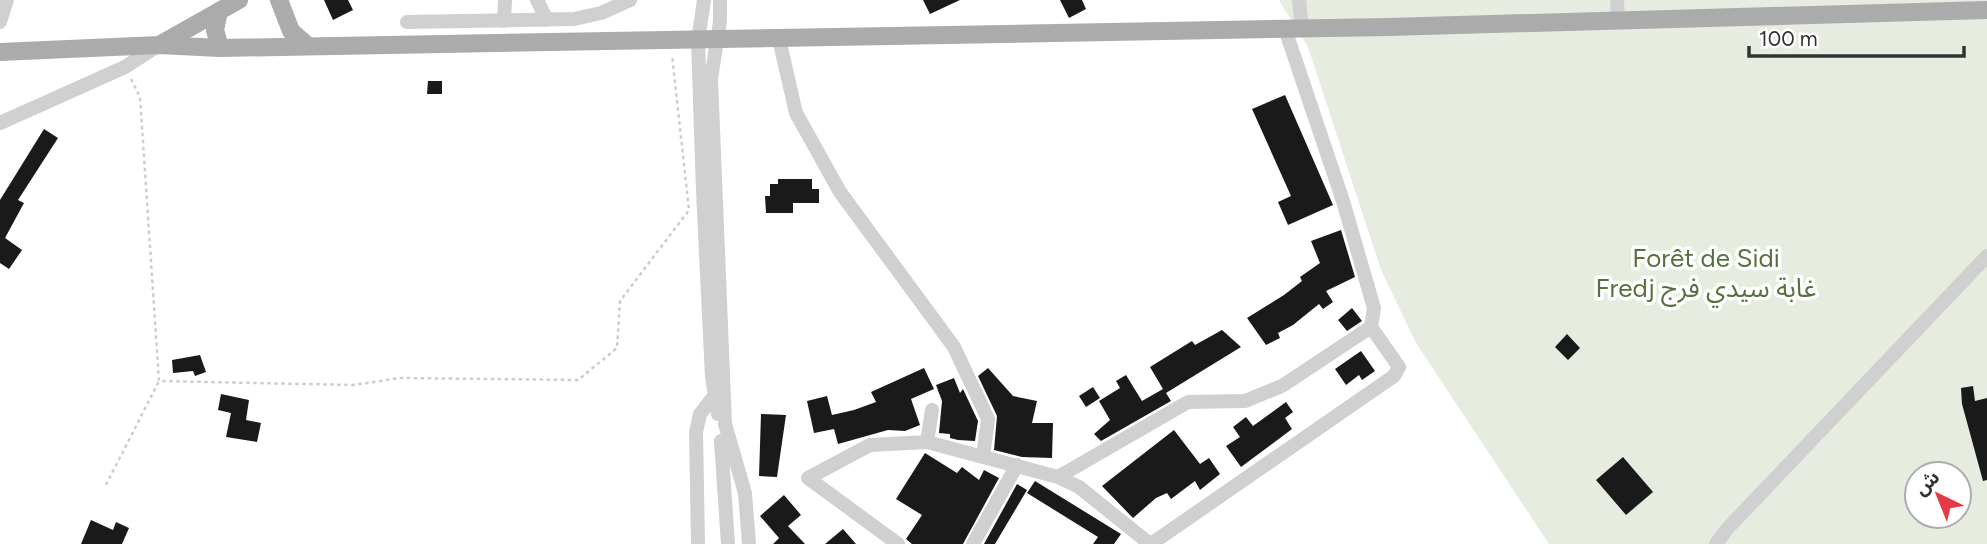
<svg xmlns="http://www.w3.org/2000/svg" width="1987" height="544" viewBox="0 0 1987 544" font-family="Figtree,'Noto Sans Arabic',sans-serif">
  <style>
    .green { fill: #e6ecdf; fill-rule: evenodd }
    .building { fill: #1a1a1a }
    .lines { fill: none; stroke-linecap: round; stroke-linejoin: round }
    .path { stroke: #cdcdcd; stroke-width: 2.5; stroke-dasharray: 3.5 3.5; stroke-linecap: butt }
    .minor { stroke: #d0d0d0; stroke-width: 14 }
    .major { stroke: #ababab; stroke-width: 18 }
    .labels { text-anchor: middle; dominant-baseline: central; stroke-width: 7; stroke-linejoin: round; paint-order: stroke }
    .park-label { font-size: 26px; fill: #56703f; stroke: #fff }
  </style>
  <rect width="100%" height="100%" fill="#fff"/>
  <path class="green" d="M1279,0H1987V544H1549L1416,343L1381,270L1308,47ZM1917,474H1959V516H1917Z"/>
  <path class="building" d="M324,0H348L353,10L333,20Z
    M923,0H960L930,14Z
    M1060,0H1082L1086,9L1069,18Z
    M428,81H442V94H427Z
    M1285,95L1333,205L1288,225L1278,202L1291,196L1252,109Z
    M44,129L58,138L18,200L24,203L5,238L22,250L9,269L0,263V200Z
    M778,179H812V189H819V203H793V213H766L765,196H770V184H778Z
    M1341,230L1355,277L1326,291L1333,302L1323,309L1319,304L1293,325L1278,333L1280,338L1266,345L1247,318L1284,295L1302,281L1300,277L1320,263L1311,241Z
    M1352,308L1362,321L1347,331L1338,320Z
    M1222,330L1241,347L1166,393L1171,401L1101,441L1094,434L1110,420L1099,401L1120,388L1116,381L1126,375L1142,401L1163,389L1150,367L1192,341L1195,345Z
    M1567,334L1580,348L1568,360L1555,347Z
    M1361,351L1375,371L1362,380L1359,375L1346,385L1335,369Z
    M200,355L206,372L195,376L193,371L173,373L172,360Z
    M924,368L934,389L911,399L920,425L905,431L888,430L838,444L834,429L814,433L807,401L827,396L832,415L854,410L876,402L871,392Z
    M988,368L1013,396L1037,401L1032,423H1053L1052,458L1022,457L994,450L997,416L978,376Z
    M954,378L960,393L963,389L978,421L975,441L958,440L950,438V434L939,433L942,401L936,385Z
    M1973,386L1975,401L1987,398V480L1983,481L1962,404L1961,388Z
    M1093,387L1100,398L1086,407L1079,396Z
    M221,394L249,400L246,420L261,423L257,442L226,437L231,413L218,410Z
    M1286,402L1293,412L1285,418L1292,429L1241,467L1226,446L1240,437L1233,427L1246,417L1253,426Z
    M761,414L786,415L777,477L759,476Z
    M1174,430L1200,464L1209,458L1220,474L1200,490L1195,481L1171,499L1167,493L1156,498L1133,518L1102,486Z
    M925,453L957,473L962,467L979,480L984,470L999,478L963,544H912L906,539L922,515L896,499Z
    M1623,457L1653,492L1626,515L1596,480Z
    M1035,481L1121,534L1114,544H1093L1098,537L1027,493Z
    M1017,484L1027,490L995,544H984Z
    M784,495L801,515L788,526L805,544H773L779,538L760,516Z
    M91,520L113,530L116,522L129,528L122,544H81Z
    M843,529L856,544H825Z"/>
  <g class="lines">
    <path class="path" d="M131,79L140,97L159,381L353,385L400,378L578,380L617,348L620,301L689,210L672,55
      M106,485L159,381"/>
    <path class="minor" d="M537,0L547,20
      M704,0L698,41L703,191L712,377L718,414
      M720,0V21L711,79L725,424L745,493L749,544
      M1299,0L1302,29
      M1617,0L1618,20
      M504,21L505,0
      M0,22L7,0
      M407,22L574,19L601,13L630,0
      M779,39L796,113L840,192L954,347L980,402L988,419L983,457
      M0,123L125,67L159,45
      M721,441L728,544
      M927,442L932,410
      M1058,477L1188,402L1245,401L1282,386L1371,327
      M698,544L696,432L700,414L714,396
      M898,544L808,478L870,445L927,442L1058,477L1079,487L1150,544
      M973,544L1017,465
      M1151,544L1394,376L1399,367L1371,327L1374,308L1343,201L1285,29
      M1716,544L1727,529L1987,256"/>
    <path class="major" d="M279,0L291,31L308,46
      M219,11L215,30L220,48
      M159,45L239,0
      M0,52L159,45L220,48L1388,27L1987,10"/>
  </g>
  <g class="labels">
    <g class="park-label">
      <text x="1706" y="258">Forêt de Sidi<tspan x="1706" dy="30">Fredj غابة سيدي فرج</tspan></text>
    </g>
  </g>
  <g transform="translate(1938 495) rotate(317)"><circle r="33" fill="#ffffff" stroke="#adadad" stroke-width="2"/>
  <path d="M0-5L12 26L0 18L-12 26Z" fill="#e63946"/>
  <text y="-10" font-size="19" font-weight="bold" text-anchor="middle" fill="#333333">ش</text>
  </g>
  <path d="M1749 46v10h215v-10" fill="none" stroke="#333333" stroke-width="3.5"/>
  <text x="1759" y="46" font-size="21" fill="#333333" stroke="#ffffff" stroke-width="5" paint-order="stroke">100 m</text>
</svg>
